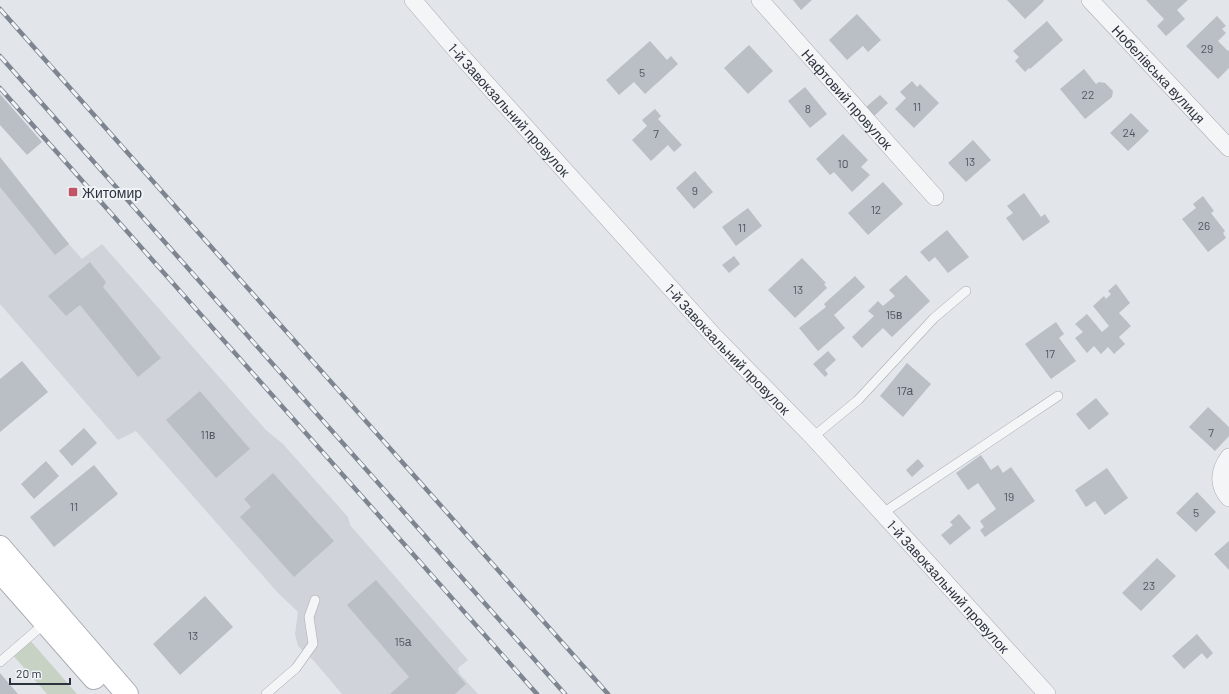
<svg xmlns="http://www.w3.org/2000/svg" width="1229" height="694" viewBox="0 0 1229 694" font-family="Barlow,sans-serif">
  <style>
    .built { fill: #d0d4da }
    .green { fill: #c8d2c4 }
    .building { fill: #babec5 }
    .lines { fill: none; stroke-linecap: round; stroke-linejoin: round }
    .service-casing { stroke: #a8acb3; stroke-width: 10 }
    .minor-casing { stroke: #a8acb3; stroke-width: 18 }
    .secondary-casing { stroke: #a8acb3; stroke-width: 24 }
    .service { stroke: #f4f5f7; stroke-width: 9 }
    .minor { stroke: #f4f5f7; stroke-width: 17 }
    .secondary { stroke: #fff; stroke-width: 22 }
    .rail-casing { stroke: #7d8591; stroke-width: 4.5 }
    .rail { stroke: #f1f4f6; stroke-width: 3; stroke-dasharray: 9; stroke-linecap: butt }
    .poi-dot { fill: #c05568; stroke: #f1f4f6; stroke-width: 1.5 }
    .labels { text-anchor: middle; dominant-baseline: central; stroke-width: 4; stroke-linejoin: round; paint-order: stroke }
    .number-label { font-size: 12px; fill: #505660 }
    .street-label { font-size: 14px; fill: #2c333f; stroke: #f1f4f6 }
    .poi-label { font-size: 14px; fill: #2c333f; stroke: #f1f4f6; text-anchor: start }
  </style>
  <rect width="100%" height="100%" fill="#e2e5e9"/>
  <path class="built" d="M0,166L82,259L102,244L266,430L283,444L348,517L350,525L468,660L458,668L459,673L478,694H342L314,661L298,646L295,634L298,612L278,593L136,431L118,440L0,304Z"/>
  <path class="green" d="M28,638L77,694H47L11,653Z"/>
  <path class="building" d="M793,0H812L801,10Z
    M1007,0H1043L1044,1L1025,19Z
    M1146,0H1188L1177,10L1185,19L1166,36L1157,26L1164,19Z
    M857,14L881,40L868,52L863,46L847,60L829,40Z
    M1217,16L1226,26L1222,29L1226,33L1218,41L1228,51L1229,50V68L1218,79L1186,46Z
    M1047,21L1063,40L1030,69L1029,68L1025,72L1015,61L1019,57L1013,51Z
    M650,41L667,60L671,56L678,64L645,94L634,82L619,95L606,80Z
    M749,45L773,71L748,94L724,68Z
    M1084,69L1096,84L1099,82L1105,83L1113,91L1112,97L1085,119L1060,89Z
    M912,81L917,87L920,84L939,103L914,128L895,109L906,98L900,92Z
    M805,87L827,114L810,128L788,101Z
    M0,94L42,142L27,155L0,125Z
    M880,95L888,103L874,116L866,107Z
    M655,109L661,116L658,119L682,145L674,152L668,145L651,161L632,140L647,126L642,120Z
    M1131,113L1149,131L1128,151L1110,133Z
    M843,134L868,160L861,167L870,175L852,192L834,172L830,175L816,159Z
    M973,140L991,160L966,182L948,163Z
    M0,157L69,244L55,255L0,187Z
    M695,171L713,192L694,209L676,188Z
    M883,182L903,204L868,235L848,213Z
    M1024,193L1041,217L1045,214L1050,222L1023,241L1006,218L1013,213L1007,206Z
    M1203,196L1214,211L1211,213L1225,231L1223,233L1226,238L1208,252L1182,219L1196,208L1193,204Z
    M748,208L762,226L736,246L722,227Z
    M947,230L969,257L948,273L935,257L929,262L920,252Z
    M734,256L740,264L729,273L722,265Z
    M802,258L826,283L824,284L827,288L795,318L768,290Z
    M90,262L106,282L103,287L161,358L138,377L80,305L66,316L48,296Z
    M906,275L930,301L892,337L883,328L862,348L852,337L874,316L868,311L878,301L883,306L895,296L889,290Z
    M855,276L865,287L834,315L845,328L818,351L799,328L826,307L824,304Z
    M1116,284L1130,303L1119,313L1131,326L1119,337L1125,344L1114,354L1108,347L1101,354L1094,346L1087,353L1075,338L1083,332L1075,324L1087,314L1102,332L1109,326L1093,306L1104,296L1106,299L1111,294L1108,291Z
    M1056,322L1064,334L1059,338L1076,361L1051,379L1025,344Z
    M828,351L836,360L825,370L828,374L825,377L813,364Z
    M22,361L48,392L0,432V379Z
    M907,363L931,384L903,417L880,396Z
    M200,391L250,449L216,478L166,420Z
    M1096,398L1109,414L1089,430L1076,414Z
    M1208,407L1229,427V436L1215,451L1189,427Z
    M84,428L97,443L72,466L59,451Z
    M981,455L991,470L998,465L1003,473L1011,467L1035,501L985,537L980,530L984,527L980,521L996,509L978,483L968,490L956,473Z
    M918,459L924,466L912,477L906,470Z
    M46,461L59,476L34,499L21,484Z
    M94,465L118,494L54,547L30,517Z
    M1107,468L1128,498L1105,515L1095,501L1086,507L1075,490Z
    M273,473L334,541L294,577L240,517L251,507L244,499Z
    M1197,492L1216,512L1196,532L1176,513Z
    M959,514L971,528L950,545L941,535L953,525L950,522Z
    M1229,541V570L1214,554Z
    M1157,558L1176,576L1141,611L1122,593Z
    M376,580L466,684L455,694H390L409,677L347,605Z
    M205,596L233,627L180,675L153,644Z
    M1197,634L1213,653L1207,659L1202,653L1184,669L1172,656Z
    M0,673L18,694H0Z"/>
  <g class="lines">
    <defs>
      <path id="service" d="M813,437L858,400L934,318L966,291
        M883,513L1058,396
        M0,662L45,623
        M266,694L296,668L313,644L309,617L315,600"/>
      <g id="minor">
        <path id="s1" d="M413,0L455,49L713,335L813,437L1047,694"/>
        <path id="s2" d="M760,0L935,197"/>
        <path id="s3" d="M1090,0L1229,148"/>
        <path d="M1229,457C1219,471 1217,485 1229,498"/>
      </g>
      <path id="secondary" d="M0,547L127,694
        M0,571L94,678"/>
    </defs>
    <use href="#service" class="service-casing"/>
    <use href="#minor" class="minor-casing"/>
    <use href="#secondary" class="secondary-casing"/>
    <use href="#service" class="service"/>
    <use href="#minor" class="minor"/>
    <use href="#secondary" class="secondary"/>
    <defs>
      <path id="rail" d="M0,9L608,694
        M0,56L565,694
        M0,88L537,694"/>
    </defs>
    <use href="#rail" class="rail-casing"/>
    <use href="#rail" class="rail"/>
  </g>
  <rect class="poi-dot" x="68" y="187" width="10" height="10" rx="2"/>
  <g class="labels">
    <g class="number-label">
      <text x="1207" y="48">29</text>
      <text x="642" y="72">5</text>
      <text x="1088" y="94">22</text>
      <text x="917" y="106">11</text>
      <text x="808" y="108">8</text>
      <text x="1129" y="132">24</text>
      <text x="656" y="133">7</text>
      <text x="970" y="161">13</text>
      <text x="843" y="163">10</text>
      <text x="695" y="190">9</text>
      <text x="876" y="209">12</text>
      <text x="1204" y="225">26</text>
      <text x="742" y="227">11</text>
      <text x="798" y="289">13</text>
      <text x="894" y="314">15в</text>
      <text x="1050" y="353">17</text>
      <text x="905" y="390">17а</text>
      <text x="1211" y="432">7</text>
      <text x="208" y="434">11в</text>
      <text x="1009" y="496">19</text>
      <text x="74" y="506">11</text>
      <text x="1196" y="512">5</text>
      <text x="1149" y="585">23</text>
      <text x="193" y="635">13</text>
      <text x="403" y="641">15а</text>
    </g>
    <g class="street-label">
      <text stroke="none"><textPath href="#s3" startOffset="101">Нобелівська вулиця</textPath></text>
      <text stroke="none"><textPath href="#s2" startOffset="132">Нафтовий провулок</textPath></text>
      <text stroke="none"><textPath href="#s1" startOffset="146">1-й Завокзальний провулок</textPath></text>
      <text stroke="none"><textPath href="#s1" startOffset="470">1-й Завокзальний провулок</textPath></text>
      <text stroke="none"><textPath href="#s1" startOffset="794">1-й Завокзальний провулок</textPath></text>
    </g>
    <g class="poi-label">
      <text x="82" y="192">Житомир</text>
    </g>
  </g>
  <path d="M10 678v6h60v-6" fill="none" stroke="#2c333f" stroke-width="2"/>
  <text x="16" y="678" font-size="12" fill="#2c333f" stroke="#f1f4f6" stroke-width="3" paint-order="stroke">20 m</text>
</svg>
